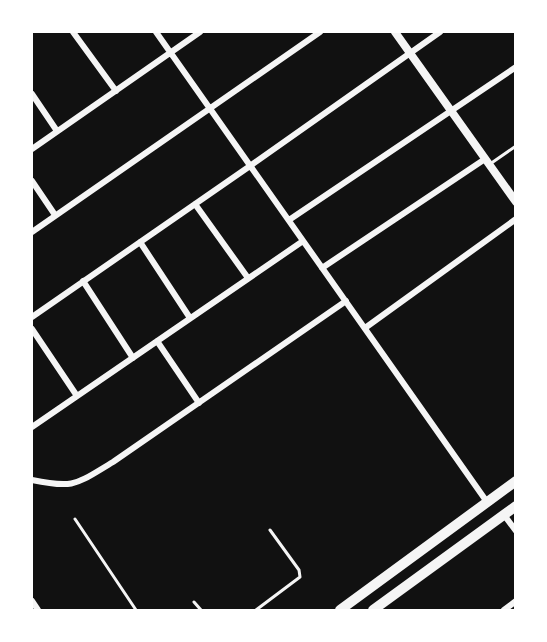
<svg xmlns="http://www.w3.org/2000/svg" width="547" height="642" viewBox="0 0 547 642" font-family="Inter,sans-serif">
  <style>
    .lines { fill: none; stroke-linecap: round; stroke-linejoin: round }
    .service { stroke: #f5f5f5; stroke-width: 3 }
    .minor { stroke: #f5f5f5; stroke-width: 6 }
    .tertiary { stroke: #f5f5f5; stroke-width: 8 }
    .primary { stroke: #f5f5f5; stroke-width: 10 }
  </style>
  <rect width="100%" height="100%" fill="#111"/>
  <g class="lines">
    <path class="service" d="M490,164L516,146
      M75,519L136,610
      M194,602L201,610
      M256,610L300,577L299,570L270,530"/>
    <path class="minor" d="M73,32L116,91
      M156,32L487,502
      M32,94L57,131
      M32,149L200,32
      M32,181L55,215
      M195,204L248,278
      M289,220L516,67
      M32,232L320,32
      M140,242L190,318
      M322,268L485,159
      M83,281L133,358
      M32,317L250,166L440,32
      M365,328L516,219
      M32,329L77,396
      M157,341L199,403
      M32,427L303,241
      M32,480C75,489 76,484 113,462L346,301
      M504,515L516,531
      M32,601L38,610
      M504,610L516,601"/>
    <path class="tertiary" d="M395,32L516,202"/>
    <path class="primary" d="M340,610L516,481
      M373,610L516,506"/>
  </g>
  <rect width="547" height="642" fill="none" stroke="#ffffff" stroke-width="66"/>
</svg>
